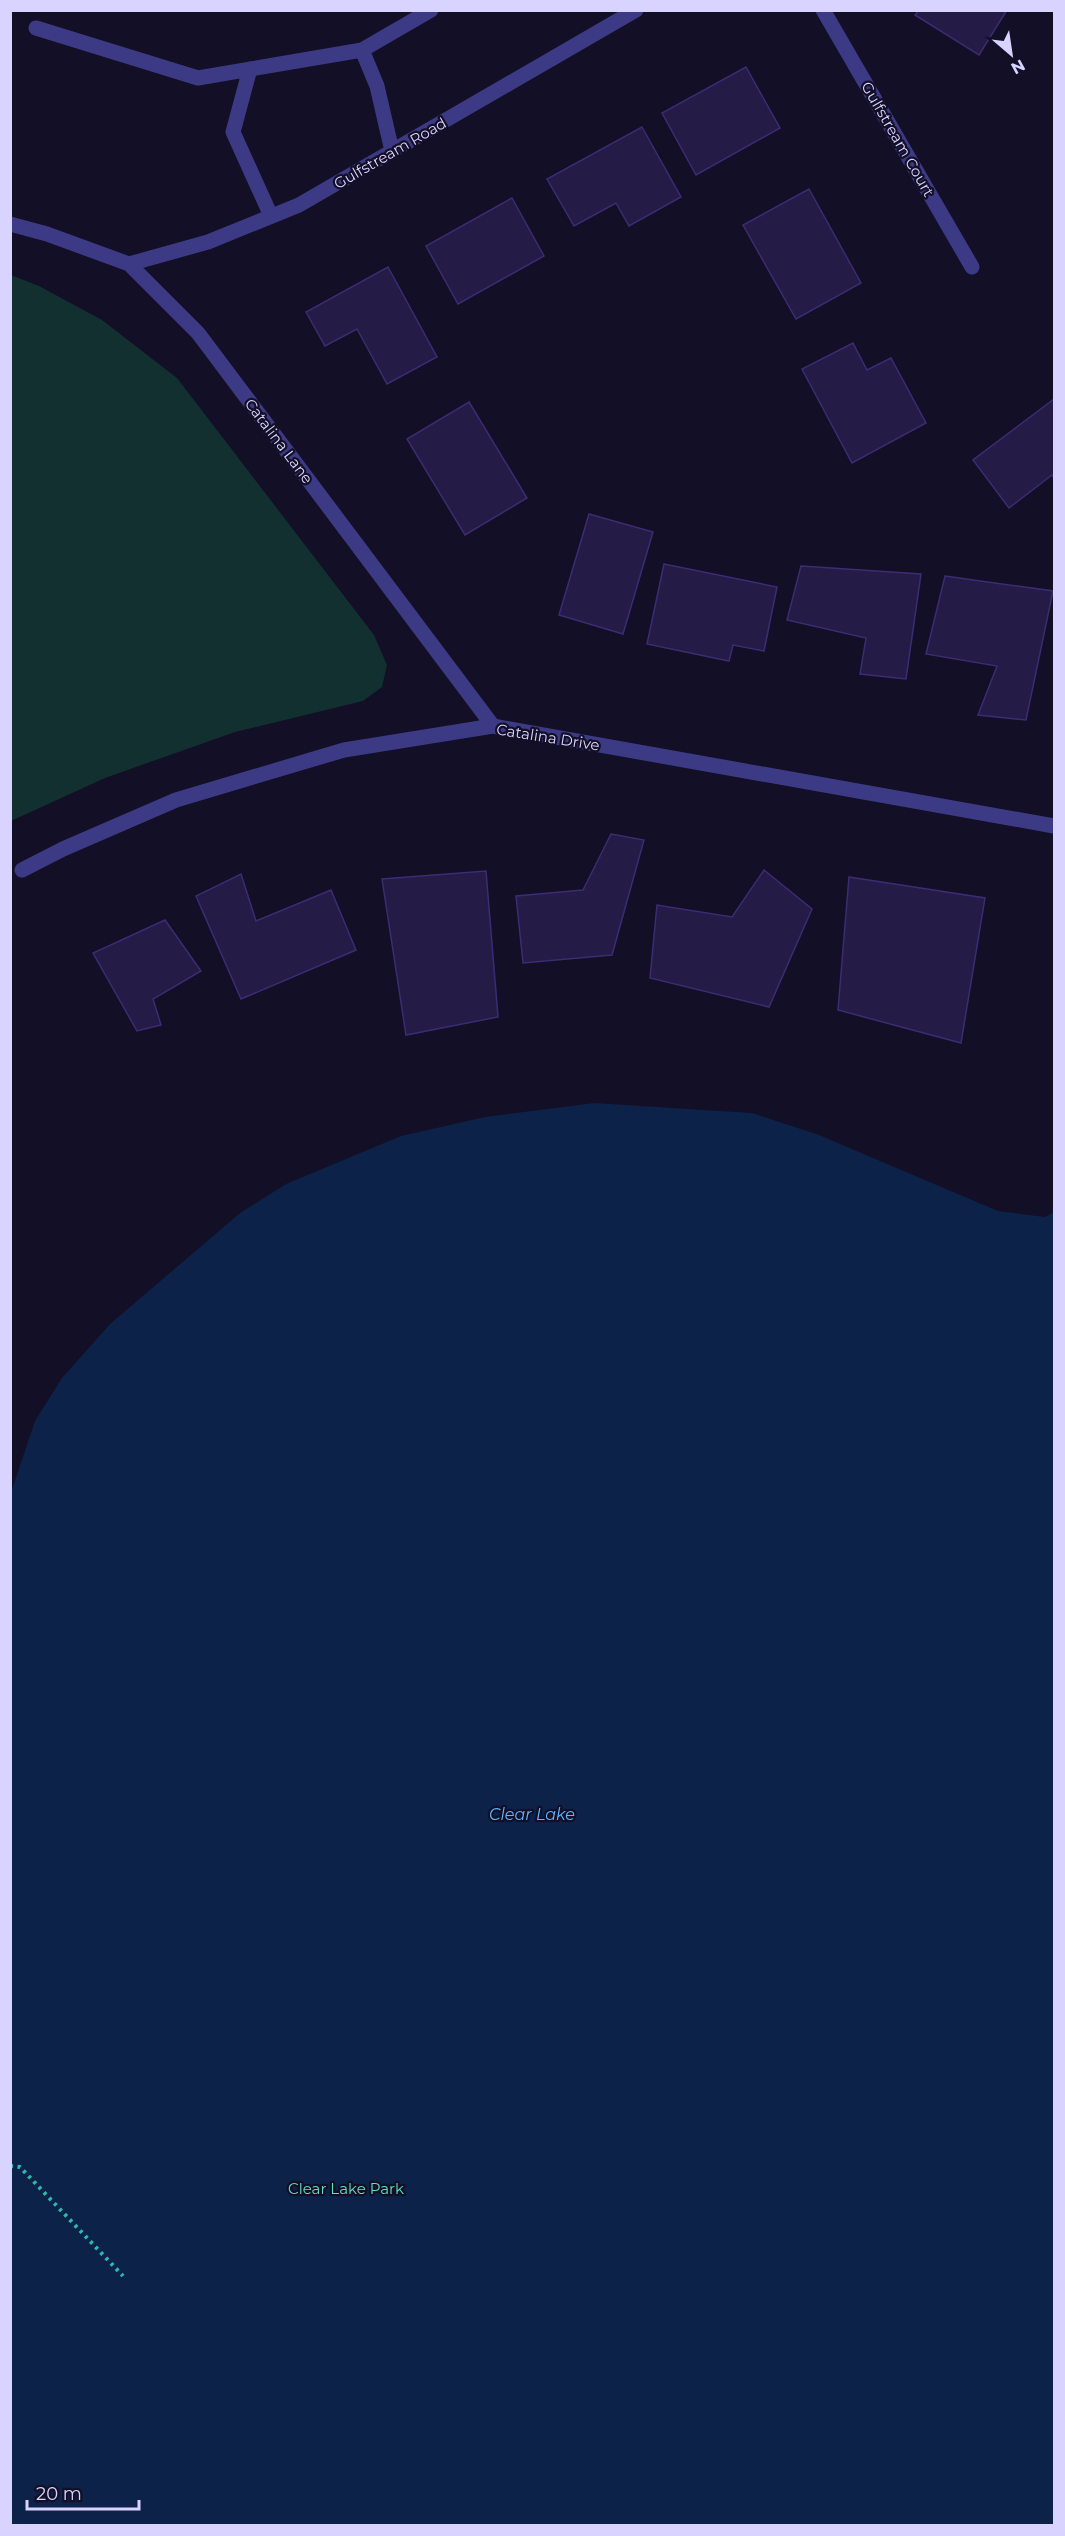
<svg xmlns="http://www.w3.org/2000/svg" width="1065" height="2536" viewBox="0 0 1065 2536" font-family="Montserrat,sans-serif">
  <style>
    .green { fill: #12302f }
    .water { fill: #0c2248 }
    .building { fill: #241b47; stroke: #3b2d73; stroke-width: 1.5 }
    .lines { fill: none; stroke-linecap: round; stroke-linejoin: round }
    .path { stroke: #2fb8b0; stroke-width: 4; stroke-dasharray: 3 4.5; stroke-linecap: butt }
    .lane { stroke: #3d3a85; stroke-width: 15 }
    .street { stroke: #3d3a85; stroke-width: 15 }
    .labels { text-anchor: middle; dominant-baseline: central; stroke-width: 4.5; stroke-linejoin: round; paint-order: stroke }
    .street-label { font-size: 15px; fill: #d9d4ff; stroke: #130f26 }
    .park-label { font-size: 15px; fill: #5fe0c0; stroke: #130f26 }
    .water-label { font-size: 16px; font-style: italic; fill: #62b6ff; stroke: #130f26 }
  </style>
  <rect width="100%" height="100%" fill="#130f26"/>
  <path class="green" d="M11,275L39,286L102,320L177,378L374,635L387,665L382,687L363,701L235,732L105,778L11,821Z"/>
  <path class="water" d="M594,1103L752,1113L819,1135L998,1211L1045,1217L1054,1212V2525H11L10,1495L35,1421L62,1378L110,1324L240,1213L286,1184L401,1136L485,1117Z"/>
  <path class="building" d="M919,10H1007L979,55L915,15Z
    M746,67L780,128L696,175L662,113Z
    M642,127L681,197L629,226L616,203L574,226L547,179Z
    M809,189L861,283L796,319L743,225Z
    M512,198L544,256L458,304L426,246Z
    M388,267L437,357L387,384L357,329L325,346L306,312Z
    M853,343L867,370L891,358L926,423L852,463L802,369Z
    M1054,399V478L1052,475L1009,508L973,460Z
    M469,402L527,498L465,535L407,439Z
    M589,514L653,532L623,634L559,615Z
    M664,564L777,587L764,651L733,645L729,661L647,644Z
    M801,566L921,574L906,679L860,674L866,638L787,620Z
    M945,576L1053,591L1026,720L978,715L997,666L926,654Z
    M611,834L644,840L612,955L523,963L516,896L583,890Z
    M764,870L812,909L769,1007L650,978L657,905L732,917Z
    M486,871L498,1017L406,1035L382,879Z
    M241,874L256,921L331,890L356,950L241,999L196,896Z
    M849,877L985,898L961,1043L838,1010Z
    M165,920L201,971L153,999L161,1025L137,1031L93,953Z"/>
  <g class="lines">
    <path class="path" d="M10,2166L20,2167L123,2276"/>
    <path class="lane" d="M36,28L198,78L362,50L431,10
      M362,50L377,86L392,151
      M250,69L233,132L271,216"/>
    <path class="street" d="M823,10L972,267
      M10,224L47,234L129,264L198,333L493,726
      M129,264L208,242L299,205L636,10
      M22,870L63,849L176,800L344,750L493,726L1054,826"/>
  </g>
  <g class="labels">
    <g class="street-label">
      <text transform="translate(898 139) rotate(60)">Gulfstream Court</text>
      <text transform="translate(390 153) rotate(-30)">Gulfstream Road</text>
      <text transform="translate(279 441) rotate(53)">Catalina Lane</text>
      <text transform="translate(548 737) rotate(9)">Catalina Drive</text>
    </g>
    <g class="park-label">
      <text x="346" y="2188">Clear Lake Park</text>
    </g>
    <g class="water-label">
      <text x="532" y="1814">Clear Lake</text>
    </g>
  </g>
  <rect width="1065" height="2536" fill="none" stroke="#d9d4ff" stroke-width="24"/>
  <g transform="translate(1011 54) rotate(151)" stroke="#130f26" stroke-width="4.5" paint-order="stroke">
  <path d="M0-4.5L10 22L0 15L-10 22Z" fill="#d9d4ff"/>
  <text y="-9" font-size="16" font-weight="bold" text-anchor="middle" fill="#d9d4ff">N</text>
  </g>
  <path d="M27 2500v9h112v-9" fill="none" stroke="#d9d4ff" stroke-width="3"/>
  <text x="36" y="2500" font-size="18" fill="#d9d4ff" stroke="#130f26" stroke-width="4.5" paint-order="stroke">20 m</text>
</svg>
